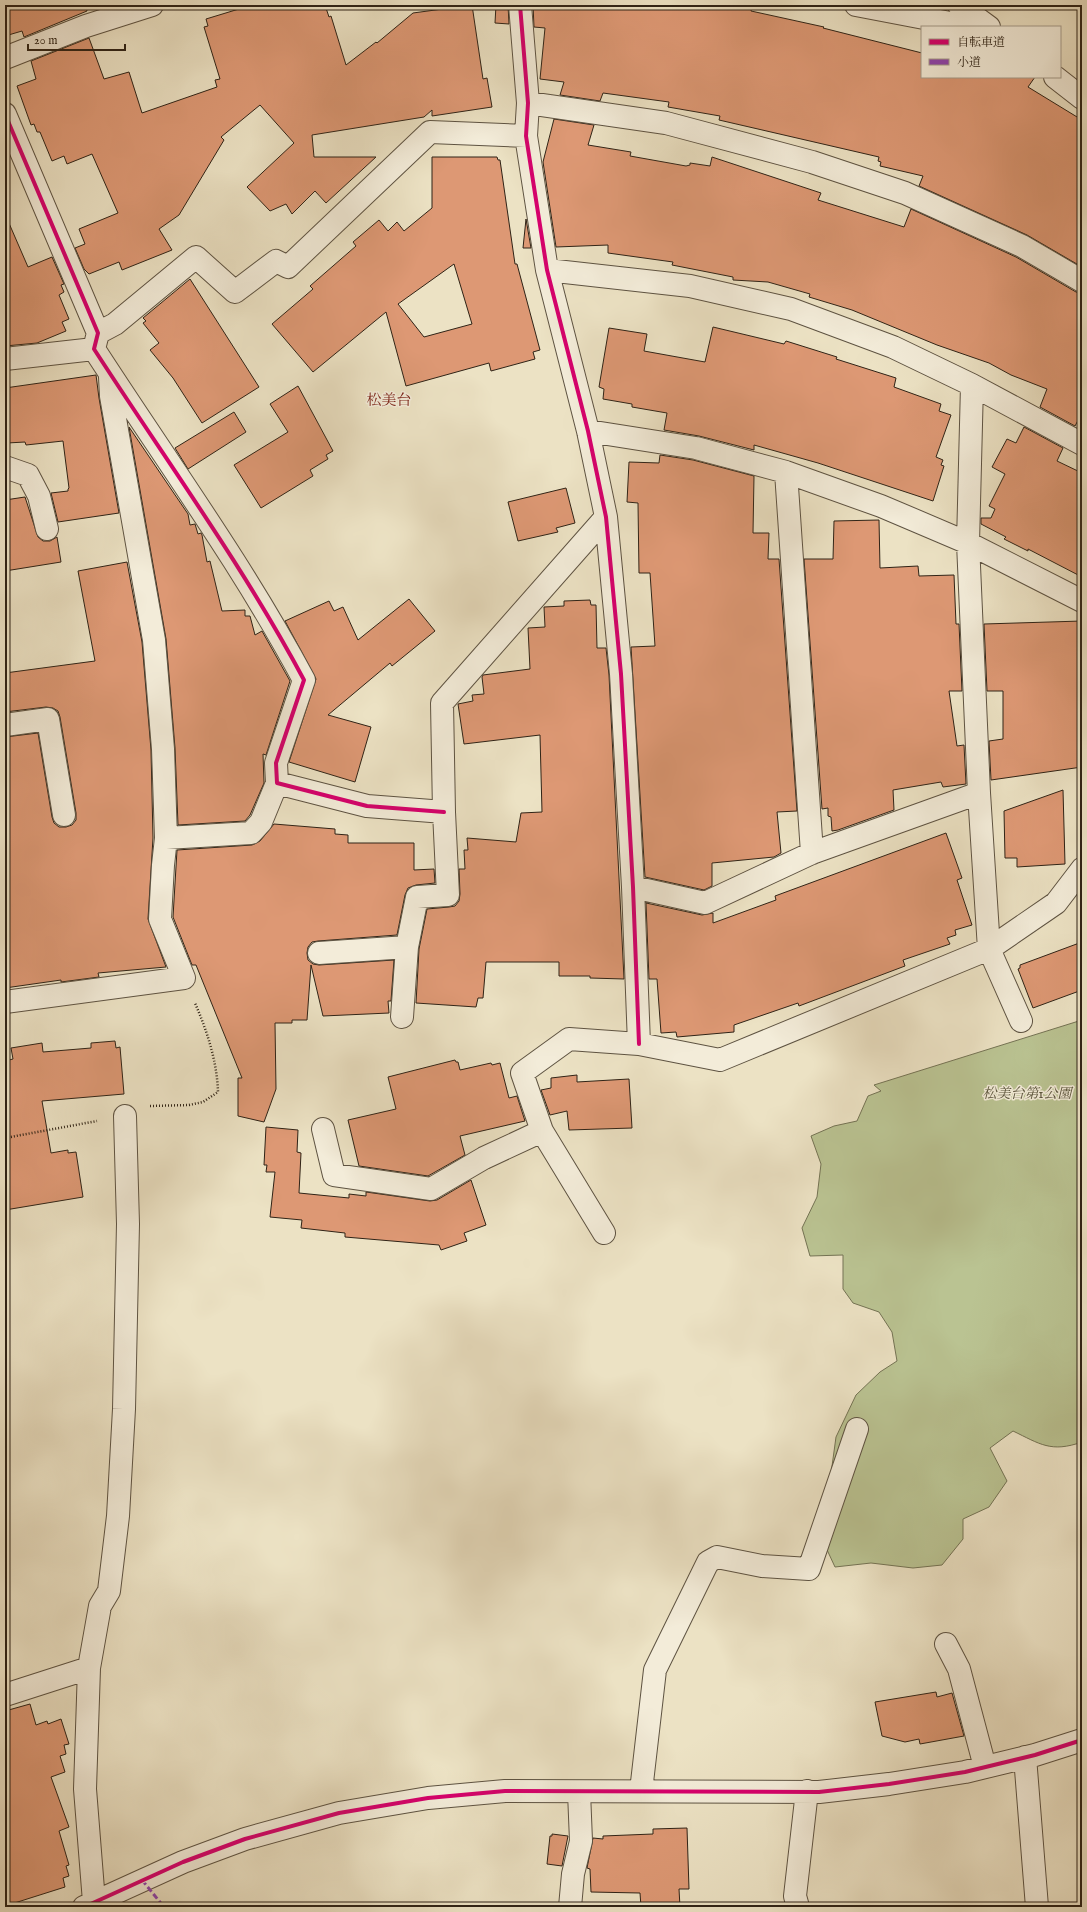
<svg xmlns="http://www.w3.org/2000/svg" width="1087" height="1912" viewBox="0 0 1087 1912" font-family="'IM FELL English','Noto Serif JP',serif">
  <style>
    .green { fill: #bac392; stroke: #747354 }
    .building { fill: #dd9874; stroke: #2f2316; fill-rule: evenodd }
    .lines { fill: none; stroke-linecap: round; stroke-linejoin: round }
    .minor-casing { stroke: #5e5342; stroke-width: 24 }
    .path { stroke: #2f2316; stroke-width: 2.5; stroke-dasharray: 1 2; stroke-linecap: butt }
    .minor { stroke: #f3ecd9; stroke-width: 22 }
    .quiet { stroke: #8e44ad; stroke-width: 3; stroke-dasharray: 6 3; stroke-linecap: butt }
    .cycleway-casing { stroke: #f3ecd9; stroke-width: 6 }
    .cycleway { stroke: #d6006c; stroke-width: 4 }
    .labels { text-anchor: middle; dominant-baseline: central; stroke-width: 3; stroke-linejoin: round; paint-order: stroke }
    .park-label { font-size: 14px; font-style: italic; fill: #59533b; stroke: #f3ecd9 }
    .neighbourhood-label { font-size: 15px; fill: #7a1f14; stroke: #f3ecd9 }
  </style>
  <rect width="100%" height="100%" fill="#ece2c4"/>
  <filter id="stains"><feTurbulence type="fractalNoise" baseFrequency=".005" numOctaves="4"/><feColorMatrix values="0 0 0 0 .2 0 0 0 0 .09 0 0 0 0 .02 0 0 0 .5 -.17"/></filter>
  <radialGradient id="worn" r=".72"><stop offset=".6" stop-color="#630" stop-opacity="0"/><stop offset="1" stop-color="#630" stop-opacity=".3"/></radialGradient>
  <path class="green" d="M1082,1020V1442C1051,1453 1040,1444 1013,1431L990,1448L1007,1481L989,1507L963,1519V1539L942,1565L913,1568L871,1563L835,1567L822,1539L836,1437L856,1395L880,1372L897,1361L892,1332L879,1312L853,1303L843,1289V1255L810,1256L802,1228L817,1197L821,1164L811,1136L834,1126L857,1121L868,1096L881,1091L874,1085Z"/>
  <path class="building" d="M5,5H86L87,11L24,37L22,31L5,36Z
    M252,5H325L329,17L331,16L346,65L376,42L377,43L413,13L472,5L483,79L487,78L492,107L432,116V110L424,117L312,135L314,157H376L326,203L315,191L292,214L286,204L270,211L247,187L294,143L260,105L221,137L224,140L179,215L159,229L172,250L122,270L119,262L89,274L84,269L75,248L85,244L79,229L118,213L92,154L67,164L64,156L52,161L40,132H37L34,124L31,125L17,86L36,79L31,61L89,38L104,79L129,72L142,113L217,87L215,80L220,79L204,27L208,26L206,19Z
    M496,5H508L509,24L495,23Z
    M533,5H752L751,11L824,27L823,28L922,53V77H1035L1028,87L1082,120V267L1027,235L919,186L923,176L880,166L881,162L878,161L879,157L719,120L720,116L668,107L669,102L603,93L600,101L560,95L564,82L540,79L545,28L534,27Z
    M554,119L594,125L588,145L631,152L630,156L686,166L690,165V163L710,166L712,157L821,193L818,200L904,227L911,209L1016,257L1076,292L1082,293V413L1075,426L1040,407L1047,389L1011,375L989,363L937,345L852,310L809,297L810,294L768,282L733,280V277L672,265L673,262L608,253V245L556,247L543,162Z
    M432,157H497L498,160H500L515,264H517L540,350L533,352L535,359L491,371L489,363L406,386L386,312L313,372L272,324L313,289L310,286L356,246L353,242L379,220L388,231L397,222L404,231L432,208ZM454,264L472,324L424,337L398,304Z
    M5,214L28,267L52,257L64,284L61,285L64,292L59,295L69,319L62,322L66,331L37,343L5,346Z
    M526,219L531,248H523Z
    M190,279L259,387L202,423L173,378L150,350L159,343L143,323L146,321L143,318Z
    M713,327L784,344L786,341L837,357L836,359L896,378L894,387L941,404L939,411L951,415L936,457L943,460L941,465L944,466L933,501L818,463L754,445V450L699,436L664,430L667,413L632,407V404L603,399L604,389L599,387L609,328L647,334L644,351L705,362Z
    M96,375L99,398L119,513L58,522L51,493L68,491V489L69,488L63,441L26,445L25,442L7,443V442H5V388Z
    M298,386L333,451L326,455L328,459L310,470L313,476L261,508L234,465L288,432L270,404Z
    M234,412L246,432L188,469L175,448Z
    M129,427L188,514L190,525L195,524L198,534L201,533L202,535L207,562L210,561L222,611L245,610V616H250L255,635L262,631L290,681L266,755L263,754L264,783L250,815L245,821L178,825L175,748L166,639Z
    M1024,427L1063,448L1057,461L1082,473V577L1028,549V551L1004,539L1006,537L981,524V518H991L995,509L989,506L1005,474L992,467L1007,439L1016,443Z
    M660,455L693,460L754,476L753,533H769L768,559H779L797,811L777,812L781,853L774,857L712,863V886L704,890L645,877L631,647L655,646L650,573H639L638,503L627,502L629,462L659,463Z
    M566,488L575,523L556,528L558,532L518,541L508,502Z
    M25,497L38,537L43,541H50L57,537L61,562L5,571V500Z
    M879,520L880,568L918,566L919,576L954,575L956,624H959L962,691H949L957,746L964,745L966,784L943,787L941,782L893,790L894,810L838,830L832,831L831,817L828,816V808L822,809L804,559H833L834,521Z
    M127,562L142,642L151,750L153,838L148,919L166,967L98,973L99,977L61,982V980L5,988V737L38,733L52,817L54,823L59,827H66L72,825L76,820V813L60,717L58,711L53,708L46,707L5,712V673L95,661L78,571Z
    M409,599L435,631L392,666L390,663L328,715L371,727L355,782L289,762L316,679L285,621L329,601L334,611L343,607L358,640Z
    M590,600L591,605H596L597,648H606L609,675L624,979L590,978V976H559V962H486L483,998H478L476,1007L416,1003L419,949L427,909L449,907L455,906L459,901L460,894L459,869H465L464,850H468L467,838L516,842L521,813L542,812L540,735L464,744L458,704L473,701L472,695L484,694L482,677L483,675L530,669L528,628L545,627L544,607L564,606V601Z
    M1082,621V767L991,780L989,741L1003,739V691H987L984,624Z
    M1063,790L1065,864L1017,867V858H1005L1004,811Z
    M274,824L335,829V834L348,835V843H414V870L434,869L435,883L416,885L408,888L405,895L397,935L318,941L312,942L308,947L307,953L308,960L313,964L319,965L394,960L391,1001H388L389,1013L323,1016L311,965L307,1020H292V1023H275L276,1089L264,1122L238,1116V1078H242L196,965H192L173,917L177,850L252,845L260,841Z
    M946,833L962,878L957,880L972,925L955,930L956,935L947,938L950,944L903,960L905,966L799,1006L798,1003L734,1025V1032L677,1037L676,1032L661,1033L657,979H649L646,903L702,915L713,913V923L776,900L775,896Z
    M1082,942V990L1033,1008L1018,969L1020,968V965Z
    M115,1041L116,1048L120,1047L124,1094L42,1101L51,1153L68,1150V1153L76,1152L83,1197L5,1210V1061L13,1059L11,1048L42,1043L43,1052L91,1048V1043Z
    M455,1060L456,1062H458L460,1070L491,1063L492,1065L500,1063L509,1098L517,1096L525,1121L460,1136L465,1155L428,1176L359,1166L348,1120L396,1109L388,1077Z
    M577,1075V1082L629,1079L632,1128L569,1130L567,1111L550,1115L541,1090L551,1088V1078Z
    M266,1127L298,1130L297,1152L301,1153L299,1193L349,1198V1194L366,1196V1192L430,1201L437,1200L471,1180L486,1225L464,1233L467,1241L441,1250L439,1245L345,1237V1233L301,1228L302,1220L270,1217L275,1172H266L267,1165H264Z
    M936,1692L937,1697L952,1693L964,1736L920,1744L919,1739L905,1742L882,1736L875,1702Z
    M30,1704L36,1725L47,1721L48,1724L61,1719L69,1744L64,1745L66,1754L60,1756L65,1772L51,1777L69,1827L59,1831L69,1865L66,1866L69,1876L63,1878L65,1887L5,1906V1711Z
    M687,1828L689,1889H679L680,1907H641L640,1893L591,1892L590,1869L587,1868L593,1838L603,1839V1836L653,1834V1829Z
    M552,1834L568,1836L562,1866L547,1864L550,1836H552Z"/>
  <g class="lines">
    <defs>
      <path id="minor" d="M520,5L528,103L526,136L547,270L588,431L606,517L621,674L633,887L639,1044
        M856,5L971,27
        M959,5L989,27
        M5,58L86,26L152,5
        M1055,77L1082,98
        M528,103L666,123L812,162L905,193L1022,246L1082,281
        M5,114L98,333L94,349C165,459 242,564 304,680L276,763L277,783L367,806L444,812
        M547,270L690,286L791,309L893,347L972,385L1082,444
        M98,333L115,324L196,257L235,292L276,261L288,267L430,132L526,136
        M5,359L94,349
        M972,385L968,543L979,793L989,949L1021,1021
        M588,431L696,448L786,472L881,506L968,543L1082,601
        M5,467L28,475L39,496L47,529
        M786,472L812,853
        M5,725L48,719L64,815
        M166,838L251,833L261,822L277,783
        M633,887L705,903L812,853L979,793
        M319,953L407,947
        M5,1002L184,978L160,919L163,865L166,838L163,749L154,640L111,396L110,377
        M402,1017L407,947L417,897L448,895L444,812L442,703L606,517
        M323,1129L334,1175L431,1189L484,1158L542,1131
        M604,1233L542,1131L522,1073L569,1039L639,1044L720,1060L989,949L1056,903L1082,869
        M946,1644L959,1669L985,1767
        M5,1695L89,1668
        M1025,1757L1037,1907
        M641,1791L655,1670L708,1562L717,1557L762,1566L809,1569L857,1429
        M94,1902L85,1789L89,1668L100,1606L109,1591L118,1516L124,1409L128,1224L125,1116
        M84,1907L183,1862L245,1839L339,1813L428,1798L505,1791L819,1792L889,1784L965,1772L1035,1755L1082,1740
        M570,1907L573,1874L581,1841L579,1792
        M798,1907L795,1896L807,1791"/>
    </defs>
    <use href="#minor" class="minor-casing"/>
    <path class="path" d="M150,1106L189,1105L203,1102L218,1092C217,1061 207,1031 195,1003
      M5,1138L97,1121"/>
    <use href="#minor" class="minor"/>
    <path class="quiet" d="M142,1880L164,1907"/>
    <defs>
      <path id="cycleway" d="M520,5L528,103L526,136L547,270L588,431L606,517L621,674L633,887L639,1044
        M5,114L98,333L94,349C165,459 242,564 304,680L276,763L277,783L367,806L444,812
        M84,1907L183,1862L245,1839L339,1813L428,1798L505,1791L819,1792L889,1784L965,1772L1035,1755L1082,1740"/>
    </defs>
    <use href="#cycleway" class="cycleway-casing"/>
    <use href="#cycleway" class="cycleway"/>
  </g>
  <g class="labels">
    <g class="park-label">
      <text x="1027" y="1094">松美台第1公園</text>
    </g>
    <g class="neighbourhood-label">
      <text x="389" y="400">松美台</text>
    </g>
  </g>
  <rect width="1087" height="1912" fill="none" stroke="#ece2c4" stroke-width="20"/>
  <rect x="6" y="6" width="1075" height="1900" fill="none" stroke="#2f2316" stroke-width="2"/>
  <rect x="10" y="10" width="1067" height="1892" fill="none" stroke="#2f2316"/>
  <rect x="921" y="26" width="140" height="52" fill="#f3ecd9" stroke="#a59c8b"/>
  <rect x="929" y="39" width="20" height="6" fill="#d6006c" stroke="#a59c8b"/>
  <text x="957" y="46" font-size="12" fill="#2f2316">自転車道</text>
  <rect x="929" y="59" width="20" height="6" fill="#8e44ad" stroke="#a59c8b"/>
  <text x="957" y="66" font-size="12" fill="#2f2316">小道</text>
  <path d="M28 44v6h97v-6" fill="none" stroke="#2f2316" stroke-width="2"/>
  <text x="34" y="44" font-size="12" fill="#2f2316" stroke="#f3ecd9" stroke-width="3" paint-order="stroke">20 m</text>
  <rect width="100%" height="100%" filter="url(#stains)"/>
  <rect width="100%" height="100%" fill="url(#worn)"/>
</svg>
